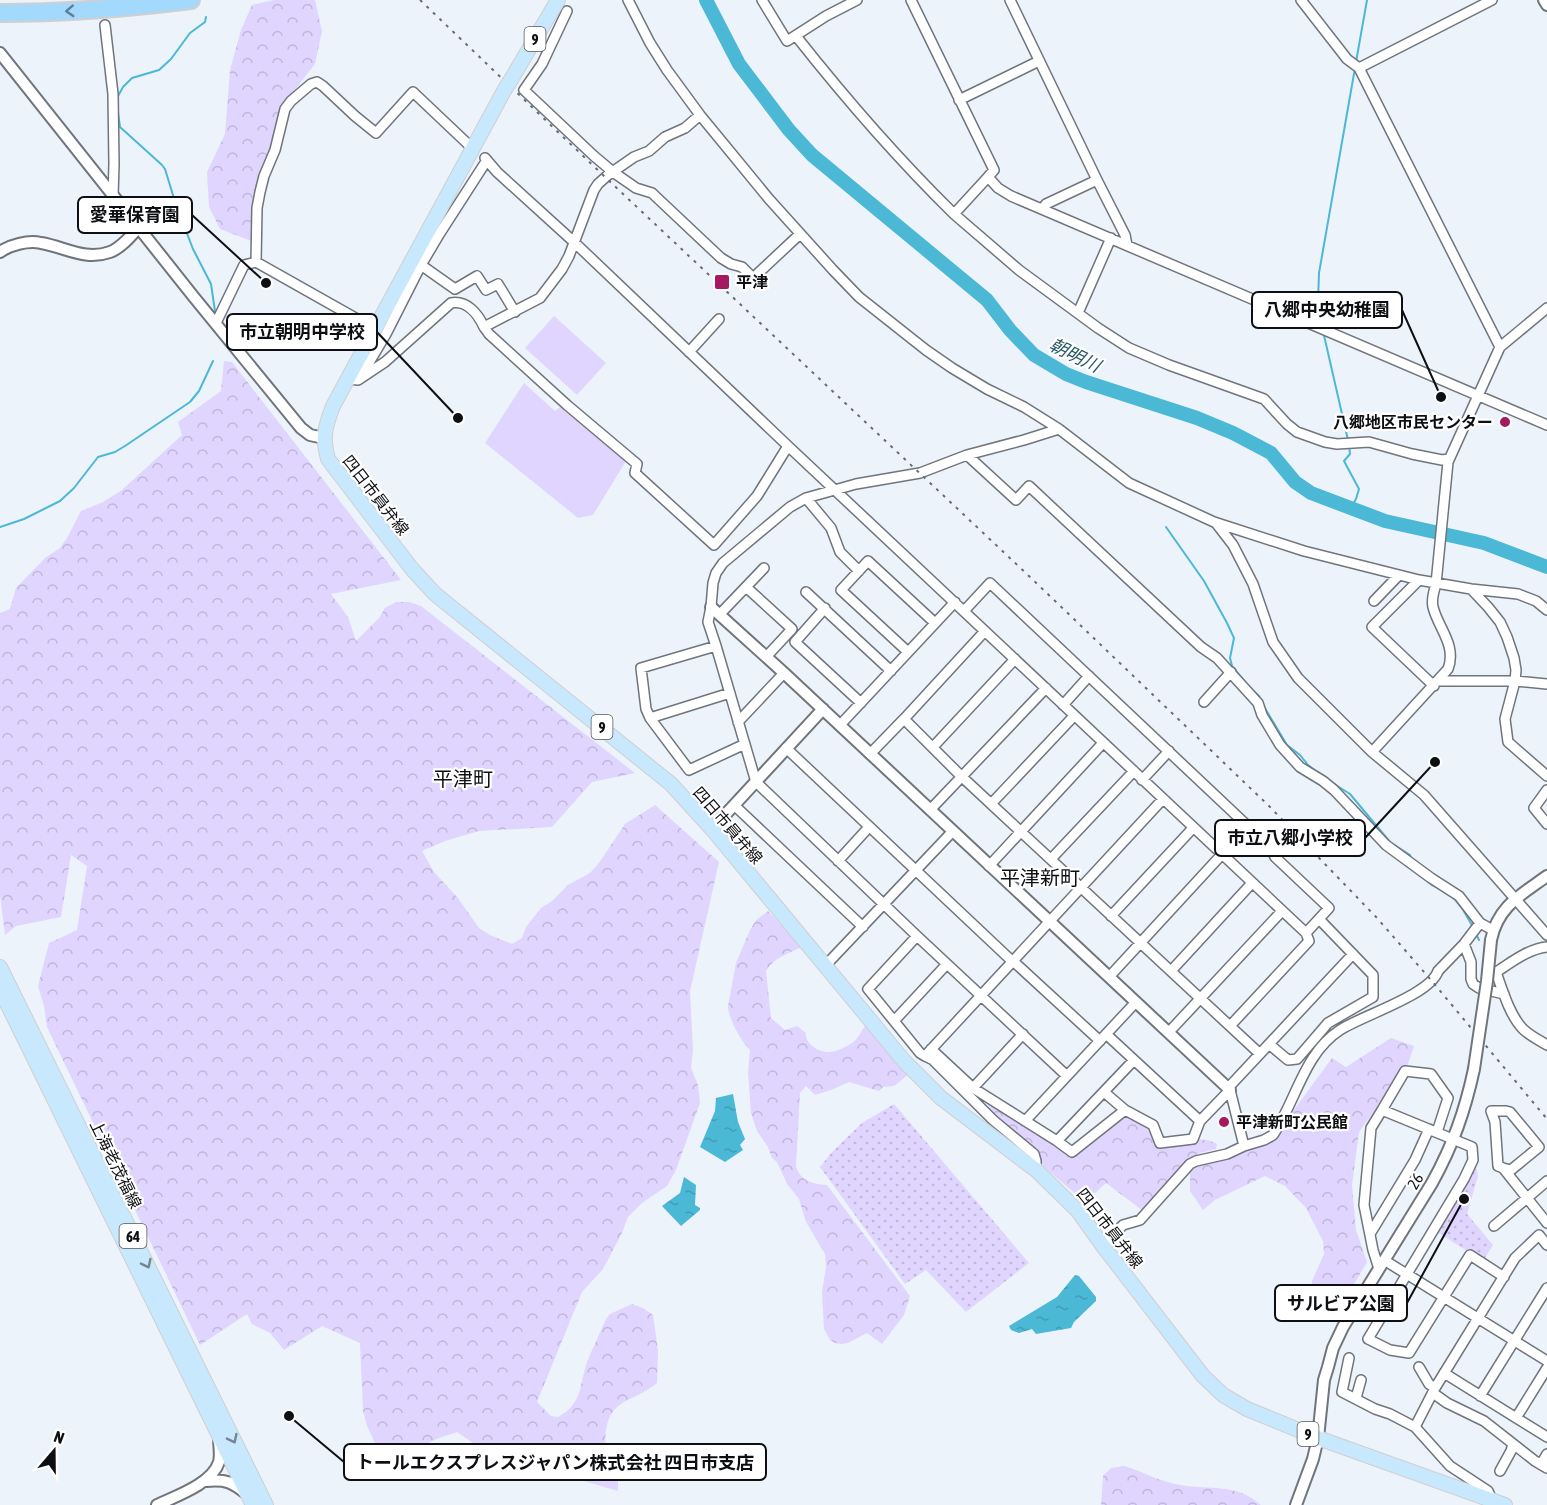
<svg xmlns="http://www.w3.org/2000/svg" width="1547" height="1505" viewBox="0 0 1547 1505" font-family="'Asap Condensed','Noto Sans JP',sans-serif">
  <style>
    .green { fill: url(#green-dots) }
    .forest { fill: url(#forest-crowns) }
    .pitch { fill: #e0d5fe }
    .water { fill: url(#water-ripples) }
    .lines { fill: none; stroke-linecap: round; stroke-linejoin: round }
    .stream { stroke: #4bb8d6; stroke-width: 2 }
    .river { stroke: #4bb8d6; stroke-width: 14 }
    .minor-casing { stroke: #70757c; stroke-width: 12 }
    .tertiary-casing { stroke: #70757c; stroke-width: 14 }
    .primary-casing { stroke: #cfcfd0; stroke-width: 16 }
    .motorway-casing { stroke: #cfcfd0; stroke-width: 20 }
    .minor { stroke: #fff; stroke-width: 9 }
    .tertiary { stroke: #fff; stroke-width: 10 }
    .primary { stroke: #c8e8fe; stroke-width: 14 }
    .motorway { stroke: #a3d9fd; stroke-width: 16 }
    .rail { stroke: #686b70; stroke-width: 2; stroke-dasharray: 3 6; stroke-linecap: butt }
    .tertiary-bridge-casing { stroke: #70757c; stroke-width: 14; stroke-linecap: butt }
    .primary-bridge-casing { stroke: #cfcfd0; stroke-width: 16; stroke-linecap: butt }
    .tertiary-bridge { stroke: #fff; stroke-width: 10 }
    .primary-bridge { stroke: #c8e8fe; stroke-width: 14 }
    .oneway { stroke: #607e93 }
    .oneway2 { stroke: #748694 }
    .poi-dot { fill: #a41960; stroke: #fff; stroke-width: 2 }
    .labels { text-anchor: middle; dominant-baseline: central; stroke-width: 4.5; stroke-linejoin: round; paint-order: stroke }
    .shield { fill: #fff; stroke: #565759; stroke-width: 1.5 }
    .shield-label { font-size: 15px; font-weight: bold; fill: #0d0f12 }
    .poi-label { font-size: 16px; font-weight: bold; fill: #0d0f12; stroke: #fff; text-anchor: start }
    .street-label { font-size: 16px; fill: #0d0f12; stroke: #fff }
    .water-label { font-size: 18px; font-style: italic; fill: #2a5866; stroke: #fff }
    .quarter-label { font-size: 20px; fill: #0d0f12; stroke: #fff }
    .leader { fill: none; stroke: #0d0f12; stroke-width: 2 }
    .callout-dot { fill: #0d0f12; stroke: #fff; stroke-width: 2 }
    .callout { fill: #fff; stroke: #0d0f12; stroke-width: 2 }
    .callout-label { font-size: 18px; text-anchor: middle; font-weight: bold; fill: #0d0f12 }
  </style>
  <defs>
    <pattern id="green-dots" width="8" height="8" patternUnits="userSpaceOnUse" patternTransform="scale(1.5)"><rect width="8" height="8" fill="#e0d5fe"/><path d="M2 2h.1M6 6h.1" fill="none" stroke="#bfb6d9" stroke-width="1.8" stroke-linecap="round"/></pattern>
    <pattern id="forest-crowns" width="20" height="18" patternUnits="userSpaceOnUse" patternTransform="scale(1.5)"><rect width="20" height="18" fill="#e0d5fe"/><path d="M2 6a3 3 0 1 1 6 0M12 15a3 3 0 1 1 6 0" fill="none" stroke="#bfb6d9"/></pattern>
    <pattern id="water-ripples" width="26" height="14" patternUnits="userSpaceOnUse" patternTransform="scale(1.5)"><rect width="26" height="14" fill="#4bb8d6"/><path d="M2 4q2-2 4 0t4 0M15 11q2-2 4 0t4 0" fill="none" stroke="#409db7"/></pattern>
  </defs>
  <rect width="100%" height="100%" fill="#edf3fb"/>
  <path class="green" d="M894,1104L1029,1263L966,1312L926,1270L905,1284L820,1167L832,1152L862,1123Z
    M1475,1161L1478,1176L1467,1214L1493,1245L1483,1261L1437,1232Z"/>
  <path class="forest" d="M273,0H315L322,31L315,64L287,100L260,201L254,242L220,229L209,207L207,172L225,134L230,70L241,30L252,5Z
    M224,361L232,362L401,580L331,594L348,617L356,641L379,618L385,608L396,602H409L421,606L635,773L592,782L552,827L479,831L445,841L422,851L434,872L458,898L479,928L490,935L512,944L522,938L526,927L541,908L552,901L568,885L590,873L599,863L625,824L655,805L719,862L690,991L693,1050L691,1068L698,1085L700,1103L676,1170L667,1186L642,1203L628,1217L621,1235L603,1269L582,1292L537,1402L551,1416L558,1417C583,1404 579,1385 587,1362C593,1347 600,1333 606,1319L610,1314L632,1304L643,1308L653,1315L658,1351L657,1383C645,1394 629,1397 617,1407C601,1422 604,1450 612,1469C613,1472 616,1474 617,1476C618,1480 618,1486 618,1491L486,1452L457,1432L439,1438L384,1463L367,1426L363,1411L360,1343L322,1326L284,1350L270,1333L252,1324L247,1314L200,1345L47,1027L44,1006L38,986L49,943L77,930L87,866L71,855L61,917L16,926L5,935L0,895V613L10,609L16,588L45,558L60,548L67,538L81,511L103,502L122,490L182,435L178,422L221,391Z
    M768,911L802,947C789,953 773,958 766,971L771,1018L785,1030L797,1026L806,1033C805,1044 818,1052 829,1052C836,1052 846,1047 852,1043C858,1039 862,1030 866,1024L909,1074L894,1086L883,1087L879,1091L849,1082L831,1090L815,1095L806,1086L800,1093L796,1166C800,1181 813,1184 827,1185L910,1296L904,1315L882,1344L867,1333L848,1343L842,1344L835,1343L830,1340L824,1329L822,1292L826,1267L825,1254L806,1222L799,1199L787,1184L777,1162L772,1158L768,1147L757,1131L751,1113L748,1073L750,1050C741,1041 728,1018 728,1006L736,963L750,930L756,920Z
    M1391,1038L1414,1046L1408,1064L1359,1132L1352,1185L1356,1230L1367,1262L1338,1312L1320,1303L1312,1293V1281L1324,1254L1323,1241L1306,1208L1285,1186L1265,1176L1215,1200L1203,1210L1190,1191V1170L1270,1136L1288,1118L1332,1058L1346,1067Z
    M985,1100L1072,1153L1125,1111L1149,1128L1158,1146C1174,1143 1203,1134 1217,1144L1216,1149L1200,1153L1186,1162L1142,1210L1106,1183L1085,1202L1043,1166L1038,1150L996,1117Z
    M1125,1466C1143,1472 1161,1482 1180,1485C1209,1490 1237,1483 1261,1505H1101L1103,1476L1111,1468Z"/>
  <path class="pitch" d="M554,316L606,363L577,395L525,348Z
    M524,383L555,411L560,407L626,461L593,515L578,518L485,443Z"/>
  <path class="water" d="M733,1094L738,1122L745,1139L740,1145L743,1150L725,1162L700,1147L715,1111L716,1098Z
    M684,1177L696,1185L695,1205L700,1208V1210L681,1226L662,1206L680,1193Z
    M1075,1275L1079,1276L1096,1297V1301L1074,1322L1071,1328L1036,1334L1032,1329L1019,1333L1011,1330L1009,1326L1057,1297Z"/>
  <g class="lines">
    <path class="stream" d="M1356,62L1367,0
      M117,98L123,87L132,78L159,70L171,59L190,33L205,22L206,17
      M117,106L120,127L162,165L165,169L176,205L193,249L211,284L215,311
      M1322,326L1318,302L1319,273L1355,68
      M1323,331L1348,440
      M1349,445L1350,454L1344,461L1359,489L1356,499L1351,508
      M0,527L24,519L60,501L74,488L98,457L115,452L125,446L190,402L199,391L213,361
      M1166,527L1204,581L1227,623L1234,638L1230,658L1232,666L1245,682
      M1251,689L1259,696L1261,700
      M1263,705L1287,745L1300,755L1308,765L1317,772
      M1331,782L1350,794L1390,842L1410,855L1411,858
      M1419,874L1432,885L1441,889
      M1453,897L1462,908L1473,927
      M1475,932L1479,940"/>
    <path class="river" d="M706,0L739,64L789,130L812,155L987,300L1010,330L1034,355L1066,374L1086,382L1197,418L1233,433L1271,453L1295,482L1311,493L1385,521L1484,543L1547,567"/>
    <defs>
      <path id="minor" d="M628,0L650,43L667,70L700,115L769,199L833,270L859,297L926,350L952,368L987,389L1024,407L1059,429L1129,483L1214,522L1304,551L1419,580L1471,589L1518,594L1536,601L1547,610
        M762,0L787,41L826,16L857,0
        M911,0L994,170L988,177L998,188L1011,196L1547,425
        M1010,0L1097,180L1125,235L1127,245
        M1301,0L1347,59L1359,68L1500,347
        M567,11L542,64L524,90L594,156L613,172L636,188L652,193L721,258L731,264L742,267L753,278L800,234
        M105,25L113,94L114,164L113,196
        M796,36C845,98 897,158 954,214L988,177
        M1359,68L1492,0
        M959,100L1039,61
        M485,158L497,172L574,242L788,446L1306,933L1329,908L1275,857L1271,848L990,583L964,611
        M1042,209L1046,204L1097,180
        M954,214L1019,270L1098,328L1129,348L1169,365L1264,399L1287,424L1297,432L1325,442L1337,444L1369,442L1412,454L1442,460L1449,459
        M256,262L366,324
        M421,265L455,289L477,276L486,290L498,284L515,312
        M1078,313L1111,238
        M216,323L244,265L256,262L257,208L260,192L264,176L275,150L285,109L291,101L311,84L317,82L323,86L355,116L376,133L413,92L470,146
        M484,327L489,334L567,405L637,464L635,473L714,545L757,496L788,446
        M689,352L719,319
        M360,378L386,334L421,265L440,233L487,160
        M348,379L358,380L385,362L451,303C467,300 478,314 484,327L540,298L562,269L569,256L594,190L598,184L608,175L634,157L649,151L665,137L685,128L700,115
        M1059,429L1024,440L967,455L920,473L856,484L806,498L790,507L723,563L716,573L713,583L711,607L708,622L716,646L756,782L917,936L1067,1076
        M967,455L1016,500L1029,486L1201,647L1217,658L1258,703L1262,715L1280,745L1300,767L1323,781L1334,790L1386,845L1431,878L1459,896L1480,923L1493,930
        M806,498L831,528L840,552L859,571
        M1216,523L1233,545L1253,584L1273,642L1298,678L1372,752L1424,795L1547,935
        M1419,580L1372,627L1434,686
        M746,587L792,629L766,657
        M1471,589L1488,607L1500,622L1507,637L1514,658L1516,670L1515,681L1505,719L1508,742L1547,776
        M806,592L891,671
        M1374,601L1399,575
        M825,608L795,642L861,703
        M720,614L764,568
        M985,631L904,719L961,776L1260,1054
        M716,646L641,668L646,709L650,718L689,770L745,744
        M908,652L841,590L868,561L935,623
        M1439,681H1515L1547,684
        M1204,702L1231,672
        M1063,705L1089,676
        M650,718L730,693
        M738,722L784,673
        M840,725L955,602
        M933,747L1015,659
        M786,748L1013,962
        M1372,752L1448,669C1457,645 1438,628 1433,607C1431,599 1434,591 1436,584L1448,462L1500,347L1547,308
        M870,754L904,719
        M1142,780L1169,751
        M1547,790L1534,808L1547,824
        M991,804L1074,716
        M734,805L863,927
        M930,810L1046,688
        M1051,859L1134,771
        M838,861L869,827
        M989,866L1103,743
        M1111,916L1193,828
        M1464,944L1471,962V979L1473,984L1479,988L1504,994
        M1547,947C1528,949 1512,962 1496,972C1502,989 1510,1016 1523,1029C1530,1036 1539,1040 1547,1045
        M1013,961L1100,1041
        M825,966L953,831
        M1171,971L1252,883
        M1109,977L1248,826
        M894,1021L868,989L917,936
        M1230,1026L1309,941L1306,933
        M1169,1032L1282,911
        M1106,1034L1200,1121L1230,1090
        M1269,1044L1288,1060L1297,1059L1328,1023L1373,997V975L1319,919
        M931,1049L973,1088L1057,1141L1134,1060
        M925,1056L920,1053L894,1021L947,964
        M973,1088L1023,1034
        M1228,1088L1353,954
        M1230,1090L1244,1146
        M1104,1092L1125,1110
        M1382,1110L1405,1071L1431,1074L1448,1098L1437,1132
        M1025,1121L1136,1002
        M1057,1141L1072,1152L1125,1110L1153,1125L1160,1143L1193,1139L1200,1121
        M1503,1168L1511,1170L1539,1147L1510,1112L1506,1111H1491L1495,1122L1498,1166L1503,1168L1547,1223
        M1036,1170V1161L1034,1154L993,1120L933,1060L925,1056L1163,799
        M1494,1226L1547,1181
        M1370,1234L1415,1160L1429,1129
        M1103,1246L1123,1225L1140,1220L1190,1164L1196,1161L1227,1154L1244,1146L1264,1140L1273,1135C1296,1101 1304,1053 1340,1030C1363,1015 1430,995 1438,971L1464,944L1480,923
        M1384,1260L1547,1361
        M1379,1269L1373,1250L1364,1205L1371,1128L1382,1110L1472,1147L1473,1160L1464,1179L1368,1339L1390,1350L1409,1353L1470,1255L1504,1277
        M1349,1358L1342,1392L1375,1409L1390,1414L1415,1427
        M1419,1367L1429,1384L1435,1388
        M1444,1373L1547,1437
        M1433,1393L1447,1403L1484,1421L1535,1461L1547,1468
        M1480,1396L1547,1288
        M1356,1398L1361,1380
        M1516,1418L1547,1368
        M1541,1464L1547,1454
        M1500,1471L1511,1451L1513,1444
        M1492,1500L1488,1491L1450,1466L1415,1427L1435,1388L1515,1258L1539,1235L1547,1245"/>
      <path id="tertiary" d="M1544,0L1547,5
        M0,53L193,296L301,428L310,435L324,438
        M0,252C10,245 28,240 41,243C65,247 85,261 110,252C121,248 131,236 139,227
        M711,607L784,673L1230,1090
        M712,829L823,709
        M1491,940C1498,906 1521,895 1547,876
        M206,1481C226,1479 232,1482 247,1494
        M157,1505C176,1496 212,1484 219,1462C221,1455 219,1446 219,1438
        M1296,1505L1313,1459L1318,1438L1324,1380L1328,1367L1333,1348L1343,1327L1432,1183C1453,1145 1465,1111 1474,1069"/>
      <path id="primary" d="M512,78L558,0
        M505,89L333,406C325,427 322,437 328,459L412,569L435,594L671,784L712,829L904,1061L941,1098L1036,1170L1078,1211L1103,1246L1203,1376L1223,1395L1247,1409L1318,1438L1505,1505
        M0,967L266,1505
        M0,989L253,1505"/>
      <path id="motorway" d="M0,13C64,13 127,8 191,0"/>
    </defs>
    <use href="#minor" class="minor-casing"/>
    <use href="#tertiary" class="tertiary-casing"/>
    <use href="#primary" class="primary-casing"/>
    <use href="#motorway" class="motorway-casing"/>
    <use href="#minor" class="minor"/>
    <use href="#tertiary" class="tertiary"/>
    <use href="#primary" class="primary"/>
    <use href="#motorway" class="motorway"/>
    <path class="rail" d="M420,0L605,177L1030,577L1269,806L1377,918L1431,980L1547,1119"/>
    <defs>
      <path id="tertiary-bridge" d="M1474,1069L1487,981L1491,940"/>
      <path id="primary-bridge" d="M505,89L512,78"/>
    </defs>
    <use href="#tertiary-bridge" class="tertiary-bridge-casing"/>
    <use href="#primary-bridge" class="primary-bridge-casing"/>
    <use href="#tertiary-bridge" class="tertiary-bridge"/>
    <use href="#primary-bridge" class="primary-bridge"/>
  </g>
  <defs><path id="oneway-chevron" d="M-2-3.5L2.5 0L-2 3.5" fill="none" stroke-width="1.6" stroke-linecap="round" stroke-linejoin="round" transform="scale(1.5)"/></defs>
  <use class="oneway" href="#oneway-chevron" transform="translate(70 11) rotate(177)"/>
  <g class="oneway2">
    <use href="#oneway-chevron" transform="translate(147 1264) rotate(64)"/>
    <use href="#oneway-chevron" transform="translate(233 1439) rotate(64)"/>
  </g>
  <g class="poi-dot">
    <rect x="714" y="274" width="16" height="16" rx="3"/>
    <circle cx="1505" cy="422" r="6"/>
    <circle cx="1224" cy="1122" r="6"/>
  </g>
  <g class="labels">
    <g class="shield">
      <rect x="524.5" y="27" width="21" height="24" rx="4.5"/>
      <rect x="591.5" y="715" width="21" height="24" rx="4.5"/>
      <rect x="119.5" y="1224" width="27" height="24" rx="4.5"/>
      <rect x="1297.5" y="1422" width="21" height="24" rx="4.5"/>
    </g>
    <g class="shield-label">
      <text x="535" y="39">9</text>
      <text x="602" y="727">9</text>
      <text x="133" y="1236">64</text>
      <text x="1308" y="1434">9</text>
    </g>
    <g class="poi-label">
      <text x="736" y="282">平津</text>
      <text x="1493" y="422" text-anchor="end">八郷地区市民センター</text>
      <text x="1236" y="1122">平津新町公民館</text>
    </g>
    <g class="street-label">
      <text transform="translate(376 495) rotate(52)">四日市員弁線</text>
      <text transform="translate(728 825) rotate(49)">四日市員弁線</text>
      <text transform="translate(116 1164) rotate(64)">上海老茂福線</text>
      <text transform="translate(1415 1181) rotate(-59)">26</text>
      <text transform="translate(1110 1228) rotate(52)">四日市員弁線</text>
    </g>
    <g class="water-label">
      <text transform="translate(1075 355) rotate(26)">朝明川</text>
    </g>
    <g class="quarter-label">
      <text x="463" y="778">平津町</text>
      <text x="1040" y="877">平津新町</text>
    </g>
  </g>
  <path class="leader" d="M266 283L192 215M1441 397L1402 310M458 418L377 332M1435 762L1365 838M1464 1199L1407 1303M289 1416L344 1462"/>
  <g class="callout-dot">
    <circle cx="266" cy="283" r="6"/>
    <circle cx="1441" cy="397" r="6"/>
    <circle cx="458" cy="418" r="6"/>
    <circle cx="1435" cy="762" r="6"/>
    <circle cx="1464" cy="1199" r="6"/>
    <circle cx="289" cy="1416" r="6"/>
  </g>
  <g class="callout">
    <rect x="78" y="197" width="114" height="36" rx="6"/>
    <rect x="1252" y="292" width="150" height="36" rx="6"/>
    <rect x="227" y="314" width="150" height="36" rx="6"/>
    <rect x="1215" y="820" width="150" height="36" rx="6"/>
    <rect x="1275" y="1285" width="132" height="36" rx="6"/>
    <rect x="344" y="1444" width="422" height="36" rx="6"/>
  </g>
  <g class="callout-label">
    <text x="135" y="221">愛華保育園</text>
    <text x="1327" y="316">八郷中央幼稚園</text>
    <text x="302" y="338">市立朝明中学校</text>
    <text x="1290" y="844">市立八郷小学校</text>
    <text x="1341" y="1310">サルビア公園</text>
    <text x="555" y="1469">トールエクスプレスジャパン株式会社 四日市支店</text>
  </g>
  <g transform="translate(54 1451) rotate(20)" stroke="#ffffff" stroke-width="4.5" paint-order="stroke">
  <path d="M0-4.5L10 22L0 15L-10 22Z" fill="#0d0f12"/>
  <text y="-9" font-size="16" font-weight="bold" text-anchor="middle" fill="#0d0f12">N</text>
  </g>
</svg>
